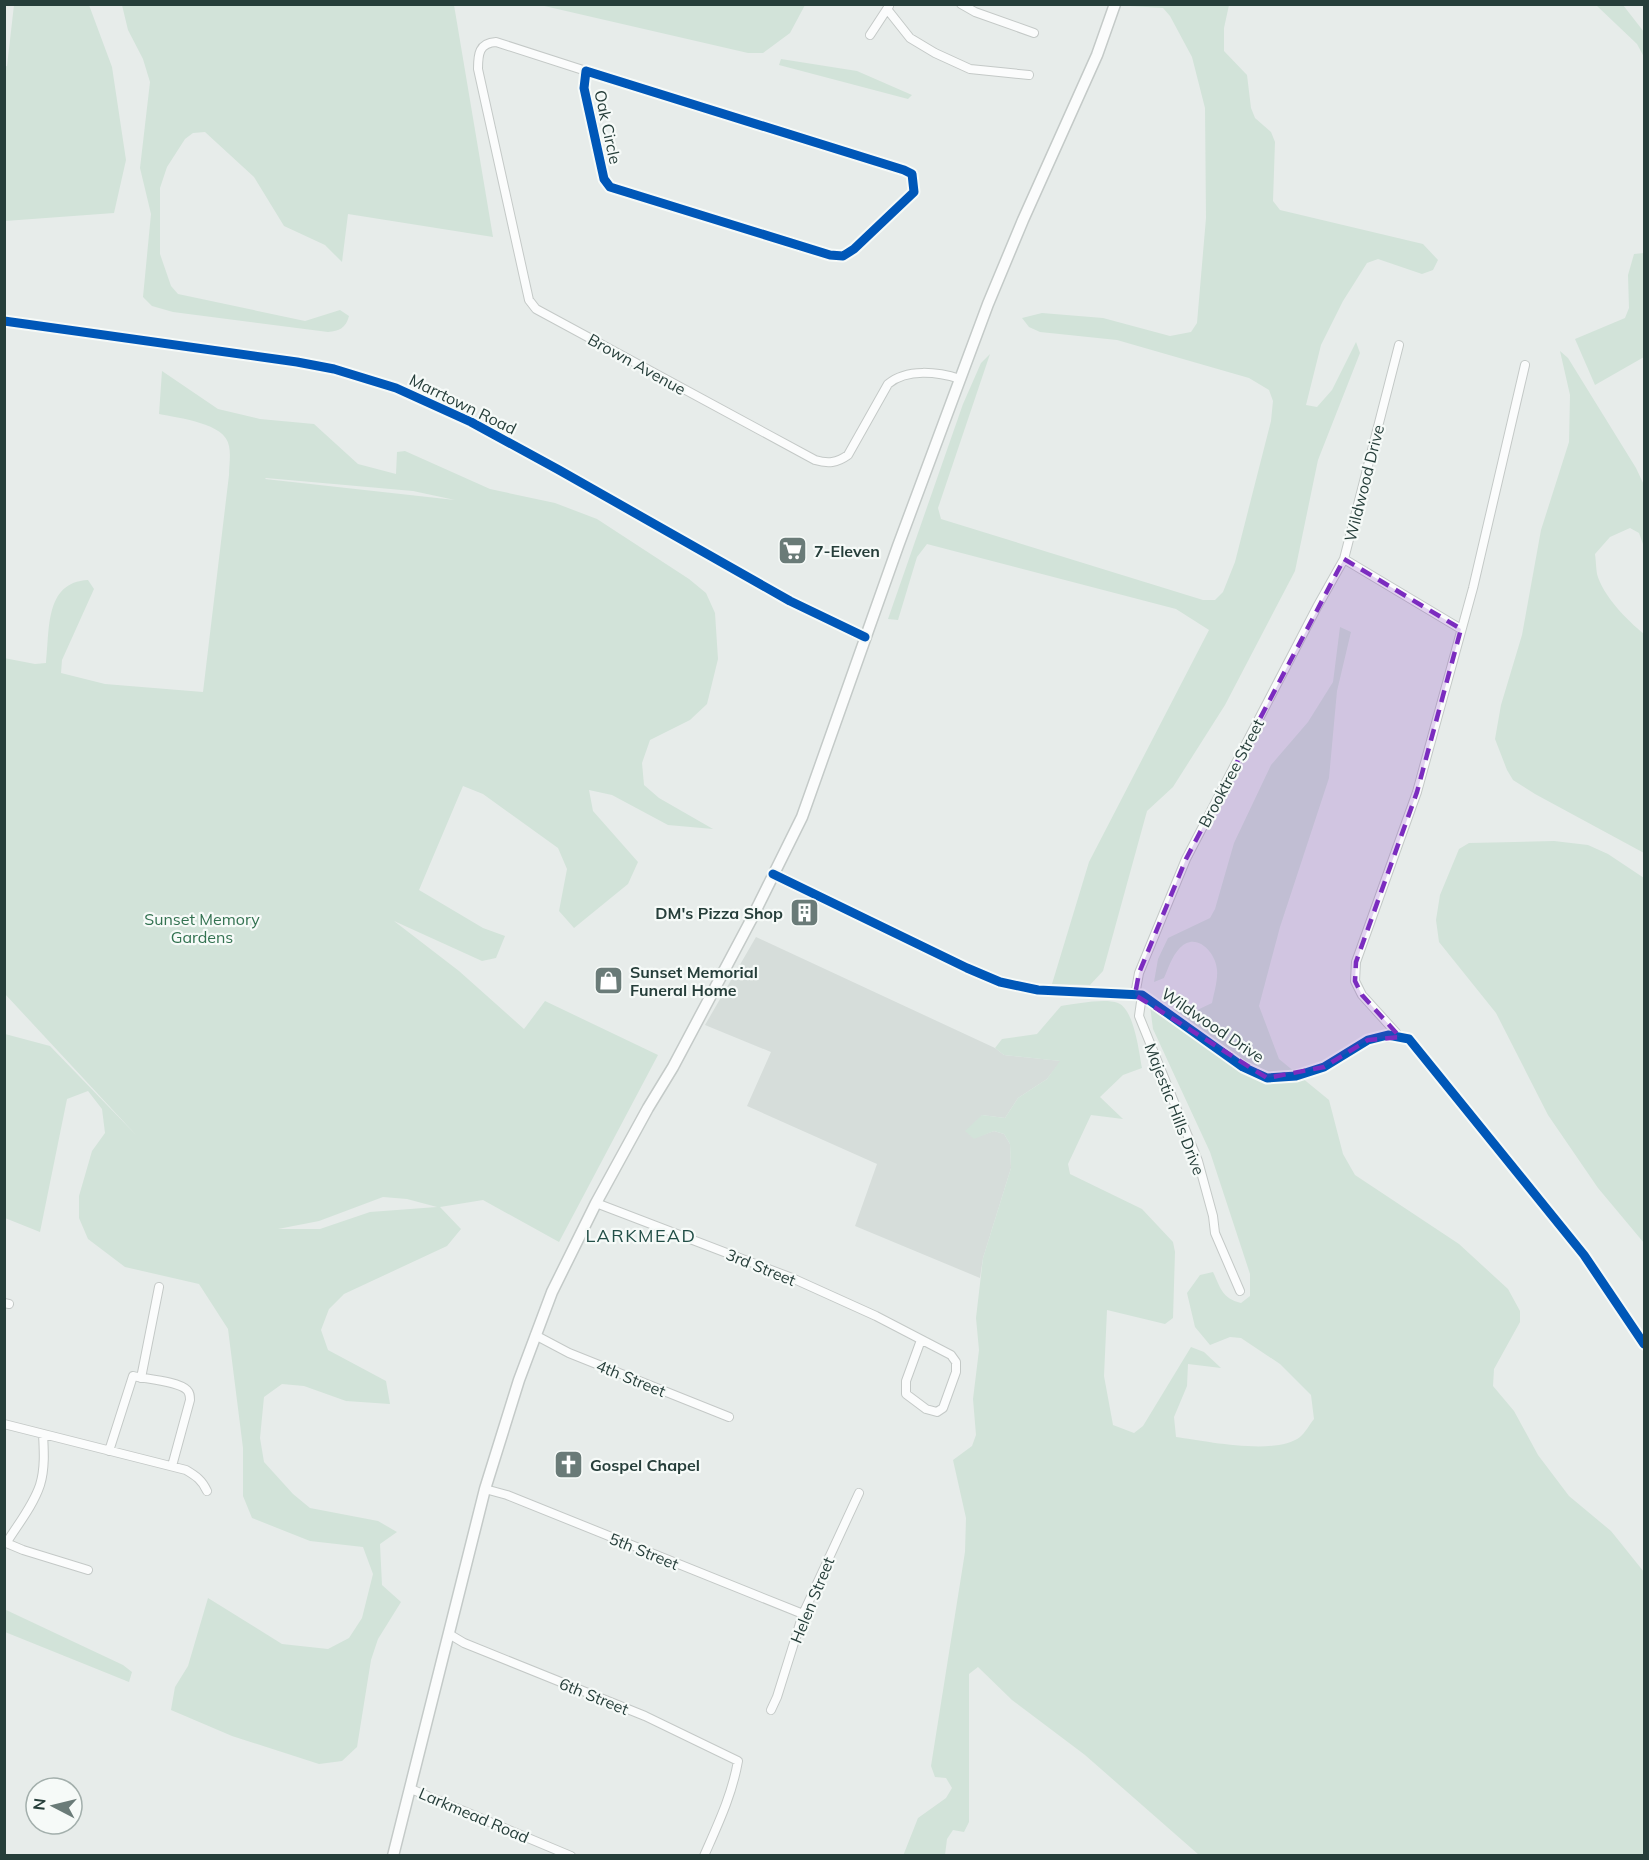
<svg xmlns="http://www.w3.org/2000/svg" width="1649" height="1860" viewBox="0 0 1649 1860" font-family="Mulish,sans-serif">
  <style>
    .built { fill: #d6ddda }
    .green { fill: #d2e3d9; fill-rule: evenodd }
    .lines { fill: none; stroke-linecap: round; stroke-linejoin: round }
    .minor-casing { stroke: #c4c9c7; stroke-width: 10 }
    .tertiary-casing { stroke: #c4c9c7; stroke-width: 11 }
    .secondary-casing { stroke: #c4cac8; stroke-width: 13 }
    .minor { stroke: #fbfcfc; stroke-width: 8 }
    .tertiary { stroke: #fbfcfc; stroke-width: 9 }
    .secondary { stroke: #fbfcfc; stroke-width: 10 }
    .cycleway-casing { stroke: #f6faf8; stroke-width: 13 }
    .cycleway { stroke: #0057b8; stroke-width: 9 }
    .marked { fill: #7b2cbf; fill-opacity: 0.2; stroke: #7b2cbf; stroke-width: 4.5; stroke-dasharray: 12 8; stroke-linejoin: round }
    .labels { text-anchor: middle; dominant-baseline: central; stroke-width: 4.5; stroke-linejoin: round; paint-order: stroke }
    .street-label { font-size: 16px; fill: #263e3a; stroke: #f6faf8 }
    .poi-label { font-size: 16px; font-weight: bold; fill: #263e3a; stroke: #f6faf8; text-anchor: start }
    .park-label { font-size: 16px; fill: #337251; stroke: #f6faf8 }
    .neighbourhood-label { font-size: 18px; letter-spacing: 1.5px; fill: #234f48; stroke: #f6faf8 }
  </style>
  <rect width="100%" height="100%" fill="#e7ecea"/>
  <path class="built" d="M756,937L995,1048L1004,1055L1061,1061L1047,1079L1018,1098L1005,1118L982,1115L974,1138L994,1131L1004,1134L1010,1144L1011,1168L983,1258L980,1278L855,1226L877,1164L747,1106L771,1052L705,1025Z"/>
  <path class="green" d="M1131,4L1229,5L1224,28V51L1247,75L1251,108L1255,118L1271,132L1275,142L1273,201L1280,210L1423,244L1438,260L1433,270L1422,274L1378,259L1367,263L1343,301L1321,345L1306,405L1317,407L1332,390L1356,342L1360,353L1318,460L1295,571L1225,705L1173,787L1147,811L1103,971L1090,985L1052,984L1089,862L1209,630L1176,609L927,544L917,557L898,620L888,619L963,404L981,363L990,354L938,508L941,519L1203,600H1215L1223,592L1235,562L1271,421L1273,401L1269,390L1249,378L1117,340L1040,332L1029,327L1022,318L1042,313L1103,318L1170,336L1191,332L1197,323L1206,218L1205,108L1192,57L1170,16L1163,8L1130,6Z
    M14,5H89L112,67L126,160L114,213L5,221L4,67L7,66Z
    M122,5H454L493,237L348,214L342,262L325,245L284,226L254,177L205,132L193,133L185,139L167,167L160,188V254L171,286L178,294L305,321L340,310L349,316C346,328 339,331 328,332L173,312L152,306L143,297L151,214L140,168L150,82L143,59L128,30Z
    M540,5L805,4V5L790,33L763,53H748Z
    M1596,5H1623L1644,32V57L1637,44Z
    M781,59L857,71L912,95L908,99L779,65Z
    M1644,253V357L1595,385L1575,339L1625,318L1629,308L1628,275L1634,254Z
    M1560,351L1568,358L1636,468L1644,485V547L1639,533L1630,528L1610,537L1595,554C1596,561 1596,568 1597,574C1603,596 1627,620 1644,634V853L1535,794L1513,780L1507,770L1495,739L1501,705L1522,635L1541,530L1569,442L1570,395Z
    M162,371L218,409L260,419L314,424L358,464L396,474L397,452L405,451L490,489L555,503L597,519L689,579L706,593L715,613L718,659L707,704L690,720L650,740L642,763L644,785L659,798L713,829L668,825L612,795L589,790L593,811L638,862L628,884L574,928L559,911L567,869L558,848L483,794L463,786L419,890L483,928L505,936L496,958L482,961L394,921L459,971L524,1029L545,1001L658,1055L559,1242L483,1200L440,1207L461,1229L447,1246L344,1294L329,1309L321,1330L328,1350L386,1381L390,1404L346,1401L304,1386L282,1384L264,1397L260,1438L264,1462L293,1494L310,1508L378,1521L397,1532L380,1544L382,1585L401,1602L378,1639L371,1660L357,1747L342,1761L319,1764L232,1736L171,1710L175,1687L188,1666L208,1598L282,1644L328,1649L349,1638L362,1618L373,1574L363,1547L310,1541L252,1518L243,1496V1448L228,1329L199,1284L125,1267L88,1239L79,1218V1196L92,1151L105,1133L102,1109L88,1091L67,1099L40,1232L5,1218V1034L50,1046L137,1136L5,994L4,658L35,664L46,663C50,631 44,582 88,580L94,589L62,660L61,673L105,684L203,692L229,475C229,466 231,455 229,446C226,423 178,418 159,414ZM266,478L413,491L455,500L265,479ZM383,1197L407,1199L437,1207L370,1212L320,1229H278L319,1221Z
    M1340,627L1351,632L1337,691L1329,778L1280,927L1259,1006L1279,1059L1329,1100L1343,1154L1355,1175L1459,1244L1508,1289L1520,1311V1322L1494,1369L1493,1386L1514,1411L1538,1455L1569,1496L1611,1531L1644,1572V1855H1199L1085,1755L1012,1700L978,1667L969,1674V1822L964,1832L953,1830L947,1839L945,1855L903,1856L918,1818L946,1798L952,1788L946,1778L935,1777L931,1766L965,1552L966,1518L953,1460L972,1446L976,1435L973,1399L979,1350L976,1318L983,1258L1011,1168L1010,1144L1004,1134L994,1131L974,1139L965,1131L982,1115L1005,1118L1018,1098L1047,1079L1060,1061L1004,1055L995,1048L1002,1039L1037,1034L1061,1006C1076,1004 1104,998 1118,1003C1134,1009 1139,1052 1142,1068L1123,1075L1100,1097L1123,1119L1091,1115L1068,1164L1070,1174L1142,1209L1173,1242L1175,1252L1173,1318L1165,1324L1107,1310L1104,1376L1113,1425L1134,1433L1143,1426L1191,1347L1204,1352L1221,1368L1188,1364L1187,1386L1174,1417L1176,1437C1206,1441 1275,1456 1300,1437C1305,1433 1310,1424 1314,1419L1311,1395L1280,1364L1241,1338L1230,1337L1210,1345L1195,1327L1187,1293L1200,1275L1213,1272C1221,1289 1222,1298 1241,1303L1250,1296V1274L1210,1152L1153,1029L1150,1006L1193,1012L1212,1003C1214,993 1218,980 1217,970C1216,952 1195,930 1179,949C1172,956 1168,969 1164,978L1154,982L1158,959L1168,938L1210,918L1215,909L1234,843L1271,765L1308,722L1333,682Z
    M1554,841L1588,845L1608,854L1644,878V1243L1598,1188L1548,1115L1496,1013L1439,942L1436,920L1440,895L1459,849L1469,843Z
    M4,1609L123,1665L132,1672L129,1682L5,1632Z"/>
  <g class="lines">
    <defs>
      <path id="minor" d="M961,4L975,12L1034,33
        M887,9L910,38L935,53L970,69L1029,75
        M870,35L889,6
        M586,71L496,42C479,43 478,54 478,69L529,300L536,309L815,460C828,464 837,463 848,455L888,384C907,368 938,372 960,379
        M586,71L904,170L912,174L914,192L854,249L843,256L830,255L610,187L604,179L584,88Z
        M1344,559L1461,629
        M773,874L967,968L1000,982L1038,990L1142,995L1243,1067L1267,1078L1296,1076L1324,1067L1368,1040L1388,1035L1409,1039L1584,1255L1644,1344
        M1135,995L1139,973L1186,859L1317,607L1344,559L1399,345
        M1142,995L1139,1016L1198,1161L1213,1216L1215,1233L1240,1291
        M1400,1037L1362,995L1355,981L1356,962L1417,792L1473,588L1525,365
        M596,1203L792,1278L876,1316L951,1355L956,1362V1372L943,1408L937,1412L926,1409L906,1394V1381L921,1340
        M4,1303L9,1304
        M535,1335L569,1353L729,1417
        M141,1378L159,1287
        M4,1424L186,1470C196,1476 202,1480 207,1491
        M109,1451L133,1376C146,1379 178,1381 187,1390C190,1393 190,1396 190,1400L172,1466
        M485,1489L507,1495L803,1614
        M4,1542L23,1550L88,1570
        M7,1542C18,1524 33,1506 40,1485C45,1469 44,1451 43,1434
        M449,1634L464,1643L645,1716L738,1761C732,1795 718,1824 704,1856
        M771,1710L777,1697L803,1614L859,1493
        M411,1789L571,1856"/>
      <path id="tertiary" d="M4,321L297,362L334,369L396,388L471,422L559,470L790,601L865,637"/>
      <path id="secondary" d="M393,1856L485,1489L519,1380L552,1292L596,1203L648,1108L673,1067L751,920L802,817L898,546L988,304L1023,220L1097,55L1115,4"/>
    </defs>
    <use href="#minor" class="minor-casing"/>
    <use href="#tertiary" class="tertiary-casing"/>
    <use href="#secondary" class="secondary-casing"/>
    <use href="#minor" class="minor"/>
    <use href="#tertiary" class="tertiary"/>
    <use href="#secondary" class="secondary"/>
    <defs>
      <path id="cycleway" d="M586,71L904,170L912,174L914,192L854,249L843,256L830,255L610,187L604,179L584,88Z
        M4,321L297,362L334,369L396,388L471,422L559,470L790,601L865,637
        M773,874L967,968L1000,982L1038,990L1142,995L1243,1067L1267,1078L1296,1076L1324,1067L1368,1040L1388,1035L1409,1039L1584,1255L1644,1344"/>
    </defs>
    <use href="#cycleway" class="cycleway-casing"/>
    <use href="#cycleway" class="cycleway"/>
  </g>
  <path class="marked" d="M1344,559L1461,629L1417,792L1356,962L1355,981L1362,995L1400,1037L1368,1040L1324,1067L1267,1078L1135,995L1139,973L1186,859Z"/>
  <defs>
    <symbol id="supermarket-square" viewBox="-11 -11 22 22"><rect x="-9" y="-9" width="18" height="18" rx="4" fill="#6a7b78" stroke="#f6faf8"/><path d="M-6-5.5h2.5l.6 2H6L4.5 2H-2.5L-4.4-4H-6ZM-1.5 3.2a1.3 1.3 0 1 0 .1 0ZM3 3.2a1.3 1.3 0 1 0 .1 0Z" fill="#fff"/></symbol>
    <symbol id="building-square" viewBox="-11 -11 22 22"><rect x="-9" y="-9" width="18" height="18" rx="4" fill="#6a7b78" stroke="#f6faf8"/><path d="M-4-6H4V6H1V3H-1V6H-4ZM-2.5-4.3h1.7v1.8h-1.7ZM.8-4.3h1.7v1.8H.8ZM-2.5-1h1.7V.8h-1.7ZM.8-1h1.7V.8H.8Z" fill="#fff"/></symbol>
    <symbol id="shop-square" viewBox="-11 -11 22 22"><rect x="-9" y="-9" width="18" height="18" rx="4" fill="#6a7b78" stroke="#f6faf8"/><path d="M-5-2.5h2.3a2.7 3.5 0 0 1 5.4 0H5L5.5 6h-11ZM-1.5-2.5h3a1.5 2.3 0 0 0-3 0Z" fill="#fff"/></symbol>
    <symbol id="church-square" viewBox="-11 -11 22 22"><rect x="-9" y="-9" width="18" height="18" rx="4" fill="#6a7b78" stroke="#f6faf8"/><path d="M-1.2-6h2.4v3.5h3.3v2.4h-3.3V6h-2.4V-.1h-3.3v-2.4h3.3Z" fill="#fff"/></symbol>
  </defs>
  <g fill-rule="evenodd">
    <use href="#supermarket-square" x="776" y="534" width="33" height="33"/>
    <use href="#building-square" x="788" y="896" width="33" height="33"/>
    <use href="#shop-square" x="592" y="964" width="33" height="33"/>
    <use href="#church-square" x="552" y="1448" width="33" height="33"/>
  </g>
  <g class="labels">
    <g class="street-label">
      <text transform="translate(608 127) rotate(78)">Oak Circle</text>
      <text transform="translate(637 364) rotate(29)">Brown Avenue</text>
      <text transform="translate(463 404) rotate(26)">Marrtown Road</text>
      <text transform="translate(1364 483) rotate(-76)">Wildwood Drive</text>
      <text transform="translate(1231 773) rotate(-62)">Brooktree Street</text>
      <text transform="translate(1213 1025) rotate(34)">Wildwood Drive</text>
      <text transform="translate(1175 1109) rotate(69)">Majestic Hills Drive</text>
      <text transform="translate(761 1267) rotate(22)">3rd Street</text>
      <text transform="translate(631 1378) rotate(22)">4th Street</text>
      <text transform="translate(644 1551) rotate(22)">5th Street</text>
      <text transform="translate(812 1600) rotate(-68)">Helen Street</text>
      <text transform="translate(594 1696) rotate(22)">6th Street</text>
      <text transform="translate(474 1815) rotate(23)">Larkmead Road</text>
    </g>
    <g class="poi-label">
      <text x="814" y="551">7-Eleven</text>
      <text x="783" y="913" text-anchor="end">DM's Pizza Shop</text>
      <text x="630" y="972">Sunset Memorial<tspan x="630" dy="18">Funeral Home</tspan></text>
      <text x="590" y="1465">Gospel Chapel</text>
    </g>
    <g class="park-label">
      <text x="202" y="919">Sunset Memory<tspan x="202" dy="18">Gardens</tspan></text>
    </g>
    <g class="neighbourhood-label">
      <text x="641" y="1235">LARKMEAD</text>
    </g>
  </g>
  <rect width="1649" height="1860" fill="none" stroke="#263e3a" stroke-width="12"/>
  <g transform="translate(54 1806) rotate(277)"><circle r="28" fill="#f6faf8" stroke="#a3afac" stroke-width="1.5"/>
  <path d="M0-4.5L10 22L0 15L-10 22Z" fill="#6a7b78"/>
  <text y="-9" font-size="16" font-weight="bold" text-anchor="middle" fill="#263e3a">N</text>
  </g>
</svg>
